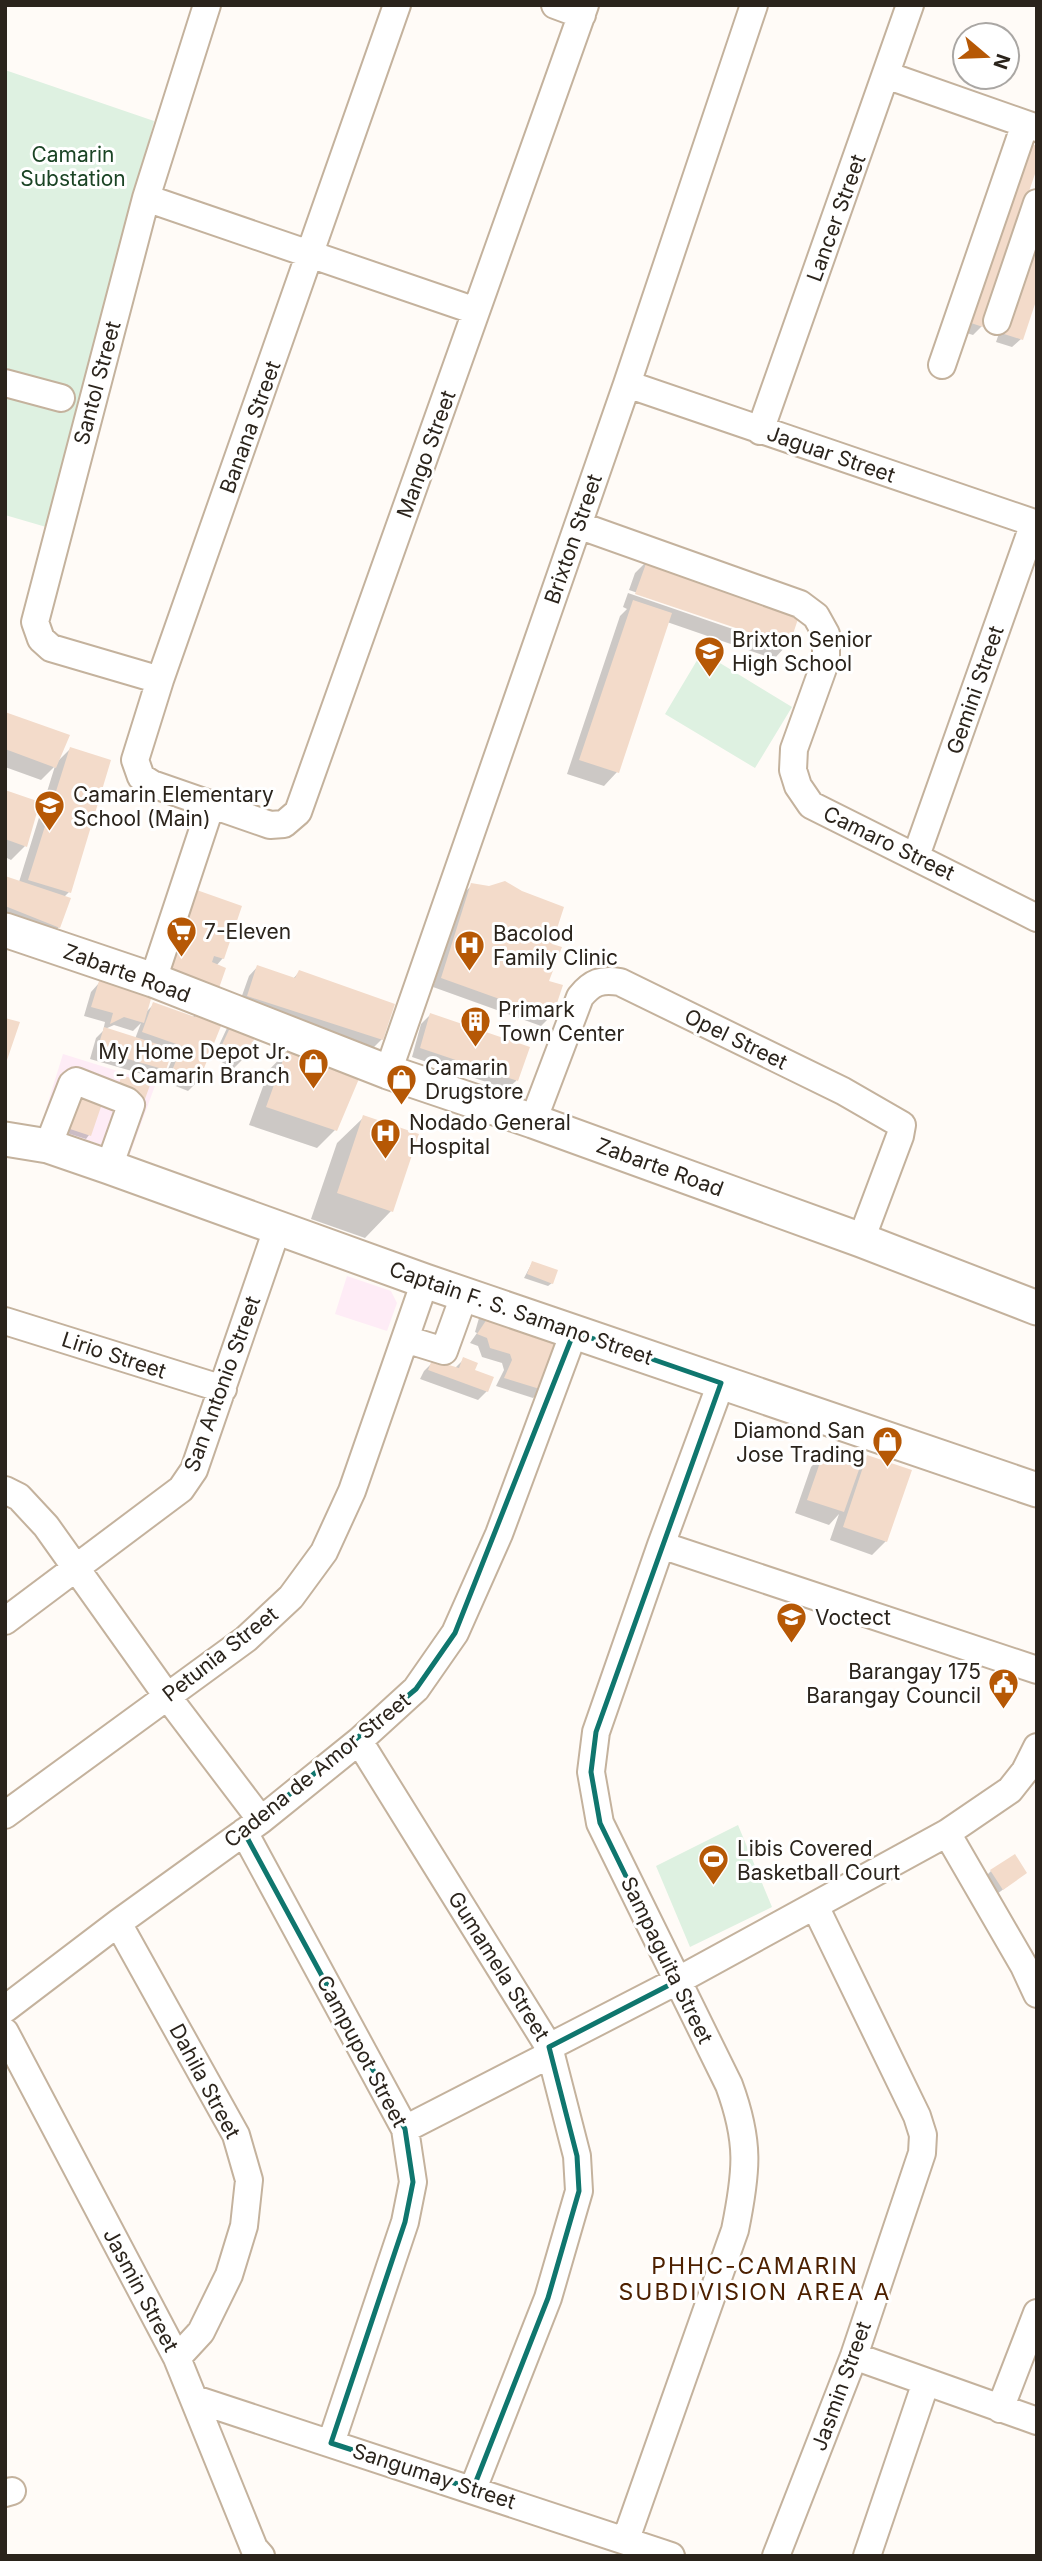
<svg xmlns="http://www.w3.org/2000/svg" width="1042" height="2561" viewBox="0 0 1042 2561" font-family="Inter,sans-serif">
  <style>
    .commercial { fill: #feecf6 }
    .green { fill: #def1e1 }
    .shadow { fill: #0003; fill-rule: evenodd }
    .building { fill: #f3dbca }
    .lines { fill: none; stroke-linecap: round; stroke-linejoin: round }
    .minor-casing { stroke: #c4b29d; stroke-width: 30 }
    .major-casing { stroke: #c4b29d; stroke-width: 37 }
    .minor { stroke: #fff; stroke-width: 26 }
    .major { stroke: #fff; stroke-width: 33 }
    .marked { fill: none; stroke: #0f766e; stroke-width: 5; stroke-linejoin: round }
    .labels { text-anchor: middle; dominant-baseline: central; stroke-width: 6; stroke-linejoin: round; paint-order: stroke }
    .park-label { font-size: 21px; fill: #1b4425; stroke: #fff }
    .street-label { font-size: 21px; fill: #2b241c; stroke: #fff }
    .poi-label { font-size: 21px; fill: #2b241c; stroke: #fff; text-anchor: start }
    .neighbourhood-label { font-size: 23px; letter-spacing: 2px; fill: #4d2000; stroke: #fff }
  </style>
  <rect width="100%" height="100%" fill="#fffbf7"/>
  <path class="commercial" d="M63,1054L156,1083L130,1154L41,1125Z
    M347,1276L391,1291L397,1303L387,1331L335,1314Z"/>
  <path class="green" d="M5,70L154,121L53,529L5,515Z
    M702,652L792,707L755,768L665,714Z
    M738,1825L772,1907L690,1947L656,1866Z"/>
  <path class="shadow" d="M1017,153L982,326L973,335L957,330Z
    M1037,223V293L1021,339L1012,347L996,342Z
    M648,560L787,645L774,659L667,622L617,772L604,786L567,774L620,616L627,609L623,607L628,593L782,646V642L629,590L635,573Z
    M5,714L56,763L70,749L69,892L64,897L59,927L45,941L5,925V877L19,882L55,766L41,780L5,767Z
    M5,791L25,846L11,860L5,857Z
    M472,885L550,945L547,982L550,1017L541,1026L433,987L463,894Z
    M178,904L223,958L216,966L218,987L155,975Z
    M257,967L293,979L299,972L382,1039L368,1053L239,1004L249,976Z
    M99,983L118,989L122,984L145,1013L154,1004L192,1018L199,1010L197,1082L188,1091L163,1081L174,1055L170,1054L165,1069L156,1078L90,1059L96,1038L103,1031L105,1022L84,1016L91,992ZM141,1023L135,1039L105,1029L114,1025L133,1031Z
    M430,1015L527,1048L516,1081L507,1089L412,1057L421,1024Z
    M235,1019L243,1059L234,1068L213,1058L227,1028Z
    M287,1051L335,1130L317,1148L249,1125L269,1070Z
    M81,1094L89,1135L86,1139L67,1133Z
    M364,1117L391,1211L365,1238L311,1219L337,1143Z
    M532,1263L552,1283L548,1286L524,1278Z
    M492,1304L542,1390L533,1398L496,1386L504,1370L502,1363L482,1357L478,1346L470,1343L477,1333L475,1332L479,1318Z
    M464,1359L487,1391L478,1400L420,1379L424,1371L433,1362L455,1368Z
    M824,1453L859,1465L868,1457L886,1541L872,1555L830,1540L839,1514L829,1525L795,1513L811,1467Z
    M991,1871L1025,1873L993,1897L982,1880Z"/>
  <path class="building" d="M1025,142L1037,146V168L983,327L965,321Z
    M1036,238L1037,298L1023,340L1004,334Z
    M648,558L801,610L789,646L635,594Z
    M633,600L672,613L619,773L579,760Z
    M5,712L70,735L56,768L5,749Z
    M70,747L111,760L71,893L28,880Z
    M5,790L40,802L27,847L5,839Z
    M5,876L71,898L60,928L5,906Z
    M505,881L522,891L564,907L552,944L562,947L549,981L563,985L552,1018L441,978L471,883L489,886Z
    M191,888L242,906L224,959L214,956L212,962L226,968L219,988L163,966Z
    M257,965L295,978L299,970L395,1004L383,1040L247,996Z
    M99,981L121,987L122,983L153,992L144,1023L124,1017L110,1024L113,1013L91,1007Z
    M153,1002L195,1017L199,1008L225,1016L198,1083L171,1073L182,1046L142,1032Z
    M430,1013L530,1047L518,1081L420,1048Z
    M235,1017L259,1028L245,1060L220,1049Z
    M5,1018L20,1022L6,1063H5Z
    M104,1027L173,1049L166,1070L97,1050Z
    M287,1049L361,1074L337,1131L266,1107Z
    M122,1075L150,1085L145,1099L117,1089Z
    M84,1088L105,1095L91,1136L70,1129Z
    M363,1115L419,1134L393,1212L337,1193Z
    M532,1261L558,1270L553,1284L527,1274Z
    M487,1319L560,1339L543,1390L504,1378L512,1360L510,1354L490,1348L487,1338L477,1334Z
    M463,1357L478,1363L475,1370L494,1377L488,1392L428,1370L432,1360L459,1368Z
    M824,1451L861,1464L844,1512L807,1500Z
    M867,1455L912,1470L887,1542L843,1527Z
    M1015,1854L1027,1873L1003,1890L990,1870Z"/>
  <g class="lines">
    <defs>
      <path id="minor" d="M397,5L160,680L135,760L141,777L152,784L270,825L284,824L298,812L585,5
        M555,5L582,15
        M886,75L1037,128
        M146,198L476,311
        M997,321L1037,203
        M942,365L1025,124
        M5,383L61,398
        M627,384L1037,524
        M760,431L910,5
        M578,525L800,604L816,616L826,634V660L794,749L793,770L798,786L811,805L1037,918
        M160,680L51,648L41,639L35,622L146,198L207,5
        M916,856L1034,523
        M153,980L211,805
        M388,1072L627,384L754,5
        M533,1121L580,997C592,982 601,979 620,982L843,1091L902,1125L900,1136L861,1240
        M48,1146L72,1084L76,1081L127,1101L131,1105L109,1167
        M5,1321L223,1389
        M405,1339L444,1351L465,1293
        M5,1490L19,1497L46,1526L167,1696L261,1820
        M661,1545L1037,1670
        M5,1621L181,1489L194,1470L277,1229
        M359,1741L549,2047L577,2156L579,2191L548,2298L473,2489
        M5,1815L246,1639L291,1597L324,1552L352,1491L425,1281
        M244,1832L405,2129L413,2182L405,2222L331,2443
        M947,1833L1024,1966L1037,1994
        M118,1923L236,2135L249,2180L244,2226L229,2275L201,2332L177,2358
        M5,2009L118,1923L261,1820L359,1741L416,1689L455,1633L499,1534L574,1332
        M5,2032L177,2358L254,2548L261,2556
        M549,2047L677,1981L947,1833L1010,1790L1025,1771L1037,1747
        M405,2129L551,2054
        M854,2356L1037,2421
        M195,2399L671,2556
        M1000,2409L1037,2313
        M5,2493L12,2491
        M626,2539L735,2230C747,2171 750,2142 729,2085L600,1823L591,1772L596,1732L661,1545L721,1383
        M776,2556L854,2356L922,2153L923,2135L917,2116L815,1906
        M867,2556L926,2382"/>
      <path id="major" d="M5,930L153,980L388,1072L533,1121L861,1240L1037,1308
        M5,1139L48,1146L109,1167L425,1281L1037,1490"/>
    </defs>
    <use href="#minor" class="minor-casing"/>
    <use href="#major" class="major-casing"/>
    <use href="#minor" class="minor"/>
    <use href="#major" class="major"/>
  </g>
  <path class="marked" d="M574,1332L721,1383L596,1732L591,1772L600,1823L677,1981L549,2047L577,2156L579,2191L548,2298L473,2489L331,2443L405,2222L413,2182L405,2129L244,1832L416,1689L455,1633Z"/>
  <defs>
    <symbol id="school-pin" viewBox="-11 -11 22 30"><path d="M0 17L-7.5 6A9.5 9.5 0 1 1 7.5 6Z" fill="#b65805" stroke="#fff"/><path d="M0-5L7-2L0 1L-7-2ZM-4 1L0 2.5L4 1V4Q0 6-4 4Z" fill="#fff"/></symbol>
    <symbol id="supermarket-pin" viewBox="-11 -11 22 30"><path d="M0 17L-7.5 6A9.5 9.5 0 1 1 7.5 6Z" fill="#b65805" stroke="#fff"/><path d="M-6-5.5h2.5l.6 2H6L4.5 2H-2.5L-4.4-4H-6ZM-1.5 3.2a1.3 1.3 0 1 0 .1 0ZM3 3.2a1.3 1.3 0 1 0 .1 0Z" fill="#fff"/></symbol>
    <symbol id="hospital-pin" viewBox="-11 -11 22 30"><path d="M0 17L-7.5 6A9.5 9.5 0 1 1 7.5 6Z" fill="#b65805" stroke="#fff"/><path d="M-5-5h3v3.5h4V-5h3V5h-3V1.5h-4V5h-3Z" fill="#fff"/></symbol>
    <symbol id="building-pin" viewBox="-11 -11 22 30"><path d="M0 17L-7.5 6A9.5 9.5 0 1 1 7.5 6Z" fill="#b65805" stroke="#fff"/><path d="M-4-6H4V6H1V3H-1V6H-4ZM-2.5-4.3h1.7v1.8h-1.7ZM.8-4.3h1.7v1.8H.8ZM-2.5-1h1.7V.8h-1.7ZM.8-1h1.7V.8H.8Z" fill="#fff"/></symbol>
    <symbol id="shop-pin" viewBox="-11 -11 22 30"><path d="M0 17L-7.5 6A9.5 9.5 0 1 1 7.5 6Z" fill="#b65805" stroke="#fff"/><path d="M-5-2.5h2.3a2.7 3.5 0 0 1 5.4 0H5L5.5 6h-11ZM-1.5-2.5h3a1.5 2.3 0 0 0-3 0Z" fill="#fff"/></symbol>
    <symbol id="civic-pin" viewBox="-11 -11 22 30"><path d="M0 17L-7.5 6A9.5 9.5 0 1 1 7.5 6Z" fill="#b65805" stroke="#fff"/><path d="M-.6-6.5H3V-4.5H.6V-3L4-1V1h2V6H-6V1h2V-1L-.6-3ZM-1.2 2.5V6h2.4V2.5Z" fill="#fff"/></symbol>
    <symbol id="stadium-pin" viewBox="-11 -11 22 30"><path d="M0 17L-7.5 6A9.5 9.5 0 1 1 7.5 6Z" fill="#b65805" stroke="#fff"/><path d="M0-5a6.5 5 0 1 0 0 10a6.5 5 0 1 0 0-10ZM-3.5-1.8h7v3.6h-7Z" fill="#fff"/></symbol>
  </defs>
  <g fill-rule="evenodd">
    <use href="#school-pin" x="692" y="634" width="35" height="47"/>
    <use href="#school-pin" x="32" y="788" width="35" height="47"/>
    <use href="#supermarket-pin" x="164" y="914" width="35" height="47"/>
    <use href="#hospital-pin" x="452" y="928" width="35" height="47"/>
    <use href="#building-pin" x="458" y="1004" width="35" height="47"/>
    <use href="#shop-pin" x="296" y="1046" width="35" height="47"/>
    <use href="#shop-pin" x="384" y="1062" width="35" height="47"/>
    <use href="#hospital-pin" x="368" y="1116" width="35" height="47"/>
    <use href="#shop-pin" x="870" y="1424" width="35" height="47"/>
    <use href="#school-pin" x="774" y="1600" width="35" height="47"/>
    <use href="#civic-pin" x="986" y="1666" width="35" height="47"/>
    <use href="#stadium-pin" x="696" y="1842" width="35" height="47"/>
  </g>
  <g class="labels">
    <g class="park-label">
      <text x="73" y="154">Camarin<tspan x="73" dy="24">Substation</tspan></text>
    </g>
    <g class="street-label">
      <text transform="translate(836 218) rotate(-70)">Lancer Street</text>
      <text transform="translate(97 383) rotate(-75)">Santol Street</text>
      <text transform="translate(250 427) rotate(-70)">Banana Street</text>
      <text transform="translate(426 454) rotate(-70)">Mango Street</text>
      <text transform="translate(831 454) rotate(19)">Jaguar Street</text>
      <text transform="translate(573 539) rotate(-71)">Brixton Street</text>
      <text transform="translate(975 690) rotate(-71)">Gemini Street</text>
      <text transform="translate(889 843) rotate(26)">Camaro Street</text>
      <text transform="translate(127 973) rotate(20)">Zabarte Road</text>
      <text transform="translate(736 1039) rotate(26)">Opel Street</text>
      <text transform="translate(660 1167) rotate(20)">Zabarte Road</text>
      <text transform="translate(521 1313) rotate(19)">Captain F. S. Samano Street</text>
      <text transform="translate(114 1355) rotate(18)">Lirio Street</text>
      <text transform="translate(222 1384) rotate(-70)">San Antonio Street</text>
      <text transform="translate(220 1654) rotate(-38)">Petunia Street</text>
      <text transform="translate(317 1770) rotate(-39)">Cadena de Amor Street</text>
      <text transform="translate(667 1960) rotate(64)">Sampaguita Street</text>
      <text transform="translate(499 1966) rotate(58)">Gumamela Street</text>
      <text transform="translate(362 2051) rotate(62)">Campupot Street</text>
      <text transform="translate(205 2081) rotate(62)">Dahila Street</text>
      <text transform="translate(141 2290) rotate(62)">Jasmin Street</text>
      <text transform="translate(841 2386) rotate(-70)">Jasmin Street</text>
      <text transform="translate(434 2476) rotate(18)">Sangumay Street</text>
    </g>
    <g class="poi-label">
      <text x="732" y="639">Brixton Senior<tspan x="732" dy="24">High School</tspan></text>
      <text x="73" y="794">Camarin Elementary<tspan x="73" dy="24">School (Main)</tspan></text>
      <text x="204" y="931">7-Eleven</text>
      <text x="493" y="933">Bacolod<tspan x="493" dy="24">Family Clinic</tspan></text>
      <text x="498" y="1009">Primark<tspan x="498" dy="24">Town Center</tspan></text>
      <text x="290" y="1051" text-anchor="end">My Home Depot Jr.<tspan x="290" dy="24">- Camarin Branch</tspan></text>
      <text x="425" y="1067">Camarin<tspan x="425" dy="24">Drugstore</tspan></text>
      <text x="409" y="1122">Nodado General<tspan x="409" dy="24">Hospital</tspan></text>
      <text x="865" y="1430" text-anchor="end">Diamond San<tspan x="865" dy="24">Jose Trading</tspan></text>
      <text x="815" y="1617">Voctect</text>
      <text x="981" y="1671" text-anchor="end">Barangay 175<tspan x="981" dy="24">Barangay Council</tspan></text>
      <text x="737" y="1848">Libis Covered<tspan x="737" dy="24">Basketball Court</tspan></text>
    </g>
    <g class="neighbourhood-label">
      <text x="755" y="2266">PHHC-CAMARIN<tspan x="755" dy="26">SUBDIVISION AREA A</tspan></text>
    </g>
  </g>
  <rect width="1042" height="2561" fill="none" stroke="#2b241c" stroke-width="14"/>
  <g transform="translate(986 56) rotate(109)"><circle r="33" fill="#ffffff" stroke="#aaa7a4" stroke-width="2"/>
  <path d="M0-5L12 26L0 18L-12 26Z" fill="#b65805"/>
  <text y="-10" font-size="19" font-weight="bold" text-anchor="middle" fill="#2b241c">N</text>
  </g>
</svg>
